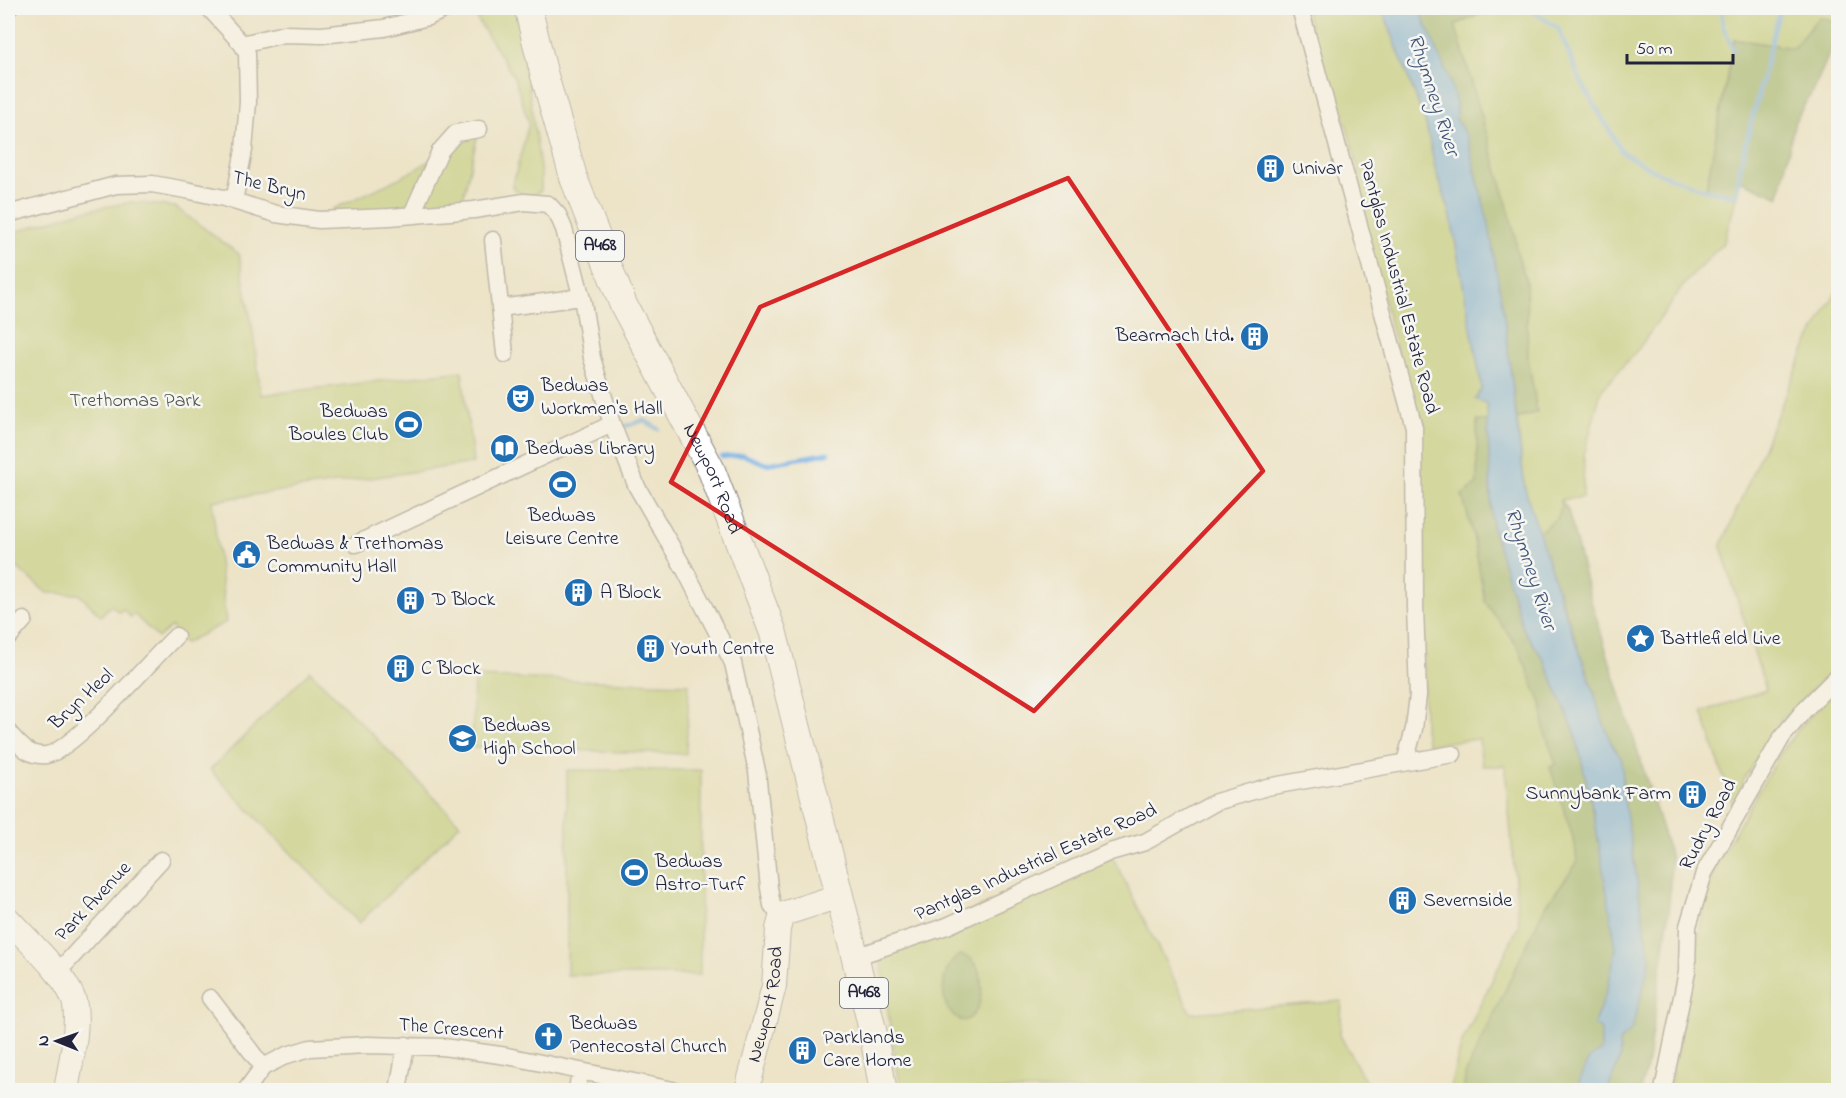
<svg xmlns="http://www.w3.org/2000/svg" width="1846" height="1098" viewBox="0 0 1846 1098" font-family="'Indie Flower',sans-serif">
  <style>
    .green { fill: #b7ca6e; stroke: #6c7654; stroke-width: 1.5 }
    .forest { fill: #91ae61; stroke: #5a684e; stroke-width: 1.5 }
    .water { fill: #72aee3; stroke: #4a688f; stroke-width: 1.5 }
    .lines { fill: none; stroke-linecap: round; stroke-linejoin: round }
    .stream { stroke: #72aee3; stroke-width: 4.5 }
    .street-casing { stroke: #888382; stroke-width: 19 }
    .secondary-casing { stroke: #888382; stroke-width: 26 }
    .primary-casing { stroke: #888382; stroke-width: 29 }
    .street { stroke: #fff; stroke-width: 16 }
    .secondary { stroke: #fff; stroke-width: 24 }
    .primary { stroke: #fff; stroke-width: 27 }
    .marked { fill: none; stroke: #d62828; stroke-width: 4.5; stroke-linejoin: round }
    .labels { text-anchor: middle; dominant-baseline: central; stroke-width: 5; stroke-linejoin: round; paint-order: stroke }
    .shield { fill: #f6f6f2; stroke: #626272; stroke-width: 1.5 }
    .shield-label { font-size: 18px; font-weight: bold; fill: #22223b }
    .poi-label { font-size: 20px; fill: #22223b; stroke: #f6f6f2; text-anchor: start }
    .street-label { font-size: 20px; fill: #22223b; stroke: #f6f6f2 }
    .park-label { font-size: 20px; fill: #4f544a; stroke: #f6f6f2 }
    .water-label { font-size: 21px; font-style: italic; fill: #3e5376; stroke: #f6f6f2 }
  </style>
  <rect width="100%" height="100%" fill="#f6f6f2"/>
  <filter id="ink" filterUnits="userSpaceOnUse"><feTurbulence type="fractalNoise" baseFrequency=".0167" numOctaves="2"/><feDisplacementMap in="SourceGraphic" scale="12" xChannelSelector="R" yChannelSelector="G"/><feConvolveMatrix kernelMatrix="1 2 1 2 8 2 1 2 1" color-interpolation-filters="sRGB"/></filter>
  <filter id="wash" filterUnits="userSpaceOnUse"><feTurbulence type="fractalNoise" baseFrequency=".008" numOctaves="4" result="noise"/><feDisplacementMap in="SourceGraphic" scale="24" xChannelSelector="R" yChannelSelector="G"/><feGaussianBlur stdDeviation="1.35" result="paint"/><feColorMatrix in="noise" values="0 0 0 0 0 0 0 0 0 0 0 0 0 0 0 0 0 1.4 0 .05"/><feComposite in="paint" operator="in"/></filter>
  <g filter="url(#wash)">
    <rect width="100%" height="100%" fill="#ede4c8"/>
    <path class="green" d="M474,8H515L522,39L541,175V191C528,198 523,196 512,187L529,123L514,77L477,19Z
      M1305,8H1382L1426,124L1435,168L1450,212L1482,388L1475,399L1487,404L1492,526L1523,629L1575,732L1589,1059L1576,1090H1449L1462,1042L1519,925L1505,766H1482L1479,739L1428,744L1424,730V527L1419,435L1354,186L1359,171L1343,114L1330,102Z
      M1495,8H1838V22L1819,17L1793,48L1734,39L1706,189L1737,196L1724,242L1686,282L1639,348L1601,391L1584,455L1583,497L1561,500L1560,516L1538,533L1525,489L1517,419L1537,412L1528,359L1526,281L1517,253L1515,236L1504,193L1455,25Z
      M479,129L460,211L328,220L333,209C352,200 432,166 440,151Z
      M131,202L175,207L239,254L253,332L261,395L462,371L473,463L212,501L226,622L185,643L176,636L172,626L158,638L134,614L130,617L123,609L119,612L111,605L101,616L79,594L47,593L8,560V376L10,373L11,329L8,310V234L78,212Z
      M1838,288V665L1781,720L1744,779L1735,811L1702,712L1766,690L1721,547L1806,347Z
      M310,671L460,824L359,923L210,770Z
      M474,677L689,684L686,754L472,747Z
      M1838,688V1090H1669L1707,890L1722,854L1782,750L1801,726Z
      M567,770H701L700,975H567Z
      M1110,852L1191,1013L1342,1001L1340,1035L1370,1090H902L895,1060L879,950Z"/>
    <path class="forest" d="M1419,8H1495L1455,25L1504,193L1515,236L1517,253L1526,281L1528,359L1537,412L1517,419L1503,309L1467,137L1456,120V103L1449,79Z
      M1819,17L1838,22V33L1816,85L1795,121L1779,197L1740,180L1737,196L1706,189L1734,39L1793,48Z
      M1477,421H1488L1492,526L1523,629L1543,658L1575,732L1594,814L1616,948L1608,987L1594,1023L1601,1030V1051L1589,1059L1576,1090H1464L1465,1075L1544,908L1577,863L1575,844L1550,767L1556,764L1544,730L1542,706L1518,647L1485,602L1473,535L1462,495L1477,484Z
      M1561,500L1568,510L1591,601L1671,858L1669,912L1647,1067L1640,1090H1608L1620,1058L1619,1042L1650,961L1623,794L1622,760L1611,743L1599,711L1594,692L1538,533L1559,516Z
      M959,955C989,956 988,1016 963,1021C937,1014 938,969 959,955Z"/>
    <path class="water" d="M1382,8H1419L1449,79L1456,103V120L1467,137L1489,226L1503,309L1525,489L1561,601L1594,692L1599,711L1611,743L1622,760L1623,794L1650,961L1632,1029L1619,1042L1620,1058L1608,1090H1576L1589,1059L1601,1051V1030L1594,1024L1608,987L1616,948L1594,814L1575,732L1543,658L1523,629L1492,526L1487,404L1475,399L1482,388L1450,212L1435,168L1426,124Z"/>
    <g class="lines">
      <path class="stream" d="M1528,8L1558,28L1580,80L1622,152L1656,172L1706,190L1737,196L1740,167L1780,8
        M1721,8L1723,26L1733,49
        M626,426L644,420L658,429
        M722,457L743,455L766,464L828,453"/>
    </g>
  </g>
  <g filter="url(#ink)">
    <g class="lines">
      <defs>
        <path id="street" d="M8,8H9
          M209,8L242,44L247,53L248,102L244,150L234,201
          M1300,8L1414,427L1415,606L1418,695L1414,729L1405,762
          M242,44L284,34L322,35L384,28L428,17L448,8
          M8,214L116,185L152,184L186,190L224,198L276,214L319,220L390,217L474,210L524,202L548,204L558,215L564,229L583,303L592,358L612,424L637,487L685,570L733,663L757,771L769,888L772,905L781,918
          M412,214L440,151L456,133L479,129
          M493,240L505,354
          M500,308L581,297
          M356,544L612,424
          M8,638L24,620
          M8,732C18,743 28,757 46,755C72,752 152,659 176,636
          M855,957L947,926L1110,852L1145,842L1216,802L1267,787L1453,754
          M57,973L161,860
          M210,998L263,1067
          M246,1090L263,1067L287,1055L310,1048L367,1045L443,1047L507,1056L673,1090
          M398,1090L406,1045
          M577,1090L580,1072
          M1663,1090L1687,972L1688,926L1704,873L1782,737L1806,708L1838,676"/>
        <g id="secondary">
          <path d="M8,919C26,939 63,972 73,998C81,1019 70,1067 66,1090"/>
          <path id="s1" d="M747,1090L774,986L778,929L781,918L786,913L839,896"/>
        </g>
        <g id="primary">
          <path id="s2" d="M528,8L544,74L574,179L623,304L711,469L773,632L855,957L873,1032L883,1090"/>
        </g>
      </defs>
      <use href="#street" class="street-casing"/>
      <use href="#secondary" class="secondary-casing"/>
      <use href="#primary" class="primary-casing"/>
      <use href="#street" class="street"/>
      <use href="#secondary" class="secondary"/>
      <use href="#primary" class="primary"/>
    </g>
  </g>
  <path d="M0 0H1846V1098H0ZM1068,178L1263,471L1034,711L671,482L760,307Z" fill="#ede4c8" fill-opacity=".55" fill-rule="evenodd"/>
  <path class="marked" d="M1068,178L1263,471L1034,711L671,482L760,307Z"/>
  <defs>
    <symbol id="building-disc" viewBox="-11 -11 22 22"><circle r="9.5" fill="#1f6fb2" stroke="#f6f6f2"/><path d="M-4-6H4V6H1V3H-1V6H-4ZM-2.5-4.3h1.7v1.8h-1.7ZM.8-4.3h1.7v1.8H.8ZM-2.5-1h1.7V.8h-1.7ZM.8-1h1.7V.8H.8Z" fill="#fff"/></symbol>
    <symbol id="theatre-disc" viewBox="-11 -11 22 22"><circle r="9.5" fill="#1f6fb2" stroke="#f6f6f2"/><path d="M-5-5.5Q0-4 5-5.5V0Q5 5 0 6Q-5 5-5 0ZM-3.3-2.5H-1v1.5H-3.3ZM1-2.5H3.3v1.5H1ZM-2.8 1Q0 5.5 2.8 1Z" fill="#fff"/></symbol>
    <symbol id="stadium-disc" viewBox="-11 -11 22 22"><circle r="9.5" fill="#1f6fb2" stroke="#f6f6f2"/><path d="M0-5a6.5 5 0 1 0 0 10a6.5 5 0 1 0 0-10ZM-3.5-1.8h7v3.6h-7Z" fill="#fff"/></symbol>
    <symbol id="library-disc" viewBox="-11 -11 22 22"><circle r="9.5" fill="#1f6fb2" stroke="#f6f6f2"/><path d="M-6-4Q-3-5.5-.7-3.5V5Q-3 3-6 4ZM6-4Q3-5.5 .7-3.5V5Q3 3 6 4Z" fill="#fff"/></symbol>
    <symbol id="civic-disc" viewBox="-11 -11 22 22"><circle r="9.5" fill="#1f6fb2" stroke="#f6f6f2"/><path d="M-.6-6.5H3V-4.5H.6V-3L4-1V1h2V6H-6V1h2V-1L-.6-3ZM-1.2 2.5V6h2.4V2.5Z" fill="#fff"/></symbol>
    <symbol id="sight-disc" viewBox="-11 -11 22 22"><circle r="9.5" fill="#1f6fb2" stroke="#f6f6f2"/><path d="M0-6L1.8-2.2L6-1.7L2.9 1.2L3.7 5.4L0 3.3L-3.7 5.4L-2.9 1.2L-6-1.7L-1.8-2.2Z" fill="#fff"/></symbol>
    <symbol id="school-disc" viewBox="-11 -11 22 22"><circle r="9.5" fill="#1f6fb2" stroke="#f6f6f2"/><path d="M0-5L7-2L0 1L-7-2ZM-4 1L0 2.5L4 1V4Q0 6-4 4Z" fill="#fff"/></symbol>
    <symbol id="church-disc" viewBox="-11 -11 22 22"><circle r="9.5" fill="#1f6fb2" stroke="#f6f6f2"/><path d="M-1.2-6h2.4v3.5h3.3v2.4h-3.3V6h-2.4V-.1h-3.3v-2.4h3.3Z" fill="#fff"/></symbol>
  </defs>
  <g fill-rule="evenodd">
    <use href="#building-disc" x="1254" y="152" width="33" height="33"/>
    <use href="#building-disc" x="1238" y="320" width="33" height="33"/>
    <use href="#theatre-disc" x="504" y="382" width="33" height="33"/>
    <use href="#stadium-disc" x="392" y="408" width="33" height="33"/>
    <use href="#library-disc" x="488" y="432" width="33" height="33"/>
    <use href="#stadium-disc" x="546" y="468" width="33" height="33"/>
    <use href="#civic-disc" x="230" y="538" width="33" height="33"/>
    <use href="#building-disc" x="562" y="576" width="33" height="33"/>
    <use href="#building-disc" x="394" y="584" width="33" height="33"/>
    <use href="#sight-disc" x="1624" y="622" width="33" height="33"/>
    <use href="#building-disc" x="634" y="632" width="33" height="33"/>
    <use href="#building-disc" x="384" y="652" width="33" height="33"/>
    <use href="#school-disc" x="446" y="722" width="33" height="33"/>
    <use href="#building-disc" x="1676" y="778" width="33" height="33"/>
    <use href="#stadium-disc" x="618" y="856" width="33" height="33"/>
    <use href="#building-disc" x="1386" y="884" width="33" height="33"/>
    <use href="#church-disc" x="532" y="1020" width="33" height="33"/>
    <use href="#building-disc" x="786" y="1034" width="33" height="33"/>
  </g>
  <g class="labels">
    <g class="shield">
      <rect x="576" y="231" width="48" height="30" rx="4.5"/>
      <rect x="840" y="978" width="48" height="30" rx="4.5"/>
    </g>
    <g class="shield-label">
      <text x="600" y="246">A468</text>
      <text x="864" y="993">A468</text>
    </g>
    <g class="poi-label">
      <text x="1292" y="169">Univar</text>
      <text x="1234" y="336" text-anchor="end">Bearmach Ltd.</text>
      <text x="541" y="386">Bedwas<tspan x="541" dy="23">Workmen's Hall</tspan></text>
      <text x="388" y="412" text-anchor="end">Bedwas<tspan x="388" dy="23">Boules Club</tspan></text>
      <text x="526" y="449">Bedwas Library</text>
      <text x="562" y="516" text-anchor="middle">Bedwas<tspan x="562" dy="23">Leisure Centre</tspan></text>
      <text x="267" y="544">Bedwas &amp; Trethomas<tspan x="267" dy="23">Community Hall</tspan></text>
      <text x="600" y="593">A Block</text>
      <text x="432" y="600">D Block</text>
      <text x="1661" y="639">Battlefield Live</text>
      <text x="671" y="649">Youth Centre</text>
      <text x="421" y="669">C Block</text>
      <text x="483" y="726">Bedwas<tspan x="483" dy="23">High School</tspan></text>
      <text x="1671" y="794" text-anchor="end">Sunnybank Farm</text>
      <text x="655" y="862">Bedwas<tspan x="655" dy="23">Astro-Turf</tspan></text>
      <text x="1423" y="901">Severnside</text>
      <text x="570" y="1024">Bedwas<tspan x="570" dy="23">Pentecostal Church</tspan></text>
      <text x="823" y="1038">Parklands<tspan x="823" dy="23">Care Home</tspan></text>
    </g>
    <g class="street-label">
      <text transform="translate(269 187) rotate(14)">The Bryn</text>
      <text transform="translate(1398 287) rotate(75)">Pantglas Industrial Estate Road</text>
      <text stroke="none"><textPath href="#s2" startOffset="508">Newport Road</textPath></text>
      <text transform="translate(82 700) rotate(-43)">Bryn Heol</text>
      <text transform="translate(1709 825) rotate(-62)">Rudry Road</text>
      <text transform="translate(1036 863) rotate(-24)">Pantglas Industrial Estate Road</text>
      <text transform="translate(94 902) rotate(-47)">Park Avenue</text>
      <text stroke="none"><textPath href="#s1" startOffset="88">Newport Road</textPath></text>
      <text transform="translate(451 1030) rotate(5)">The Crescent</text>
    </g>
    <g class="park-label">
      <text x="135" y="401">Trethomas Park</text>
    </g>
    <g class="water-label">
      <text transform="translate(1433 95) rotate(72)">Rhymney River</text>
      <text transform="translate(1530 569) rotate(72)">Rhymney River</text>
    </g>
  </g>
  <rect width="1846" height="1098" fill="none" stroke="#f6f6f2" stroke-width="30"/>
  <g transform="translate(57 1041) rotate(271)" stroke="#f6f6f2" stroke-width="4.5" paint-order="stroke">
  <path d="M0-4.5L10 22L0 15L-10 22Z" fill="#22223b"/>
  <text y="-9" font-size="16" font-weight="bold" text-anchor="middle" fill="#22223b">N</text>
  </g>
  <path d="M1627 54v9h106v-9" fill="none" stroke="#22223b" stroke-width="3"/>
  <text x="1636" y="54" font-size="18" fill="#22223b" stroke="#f6f6f2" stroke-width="4.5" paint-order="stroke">50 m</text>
</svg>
